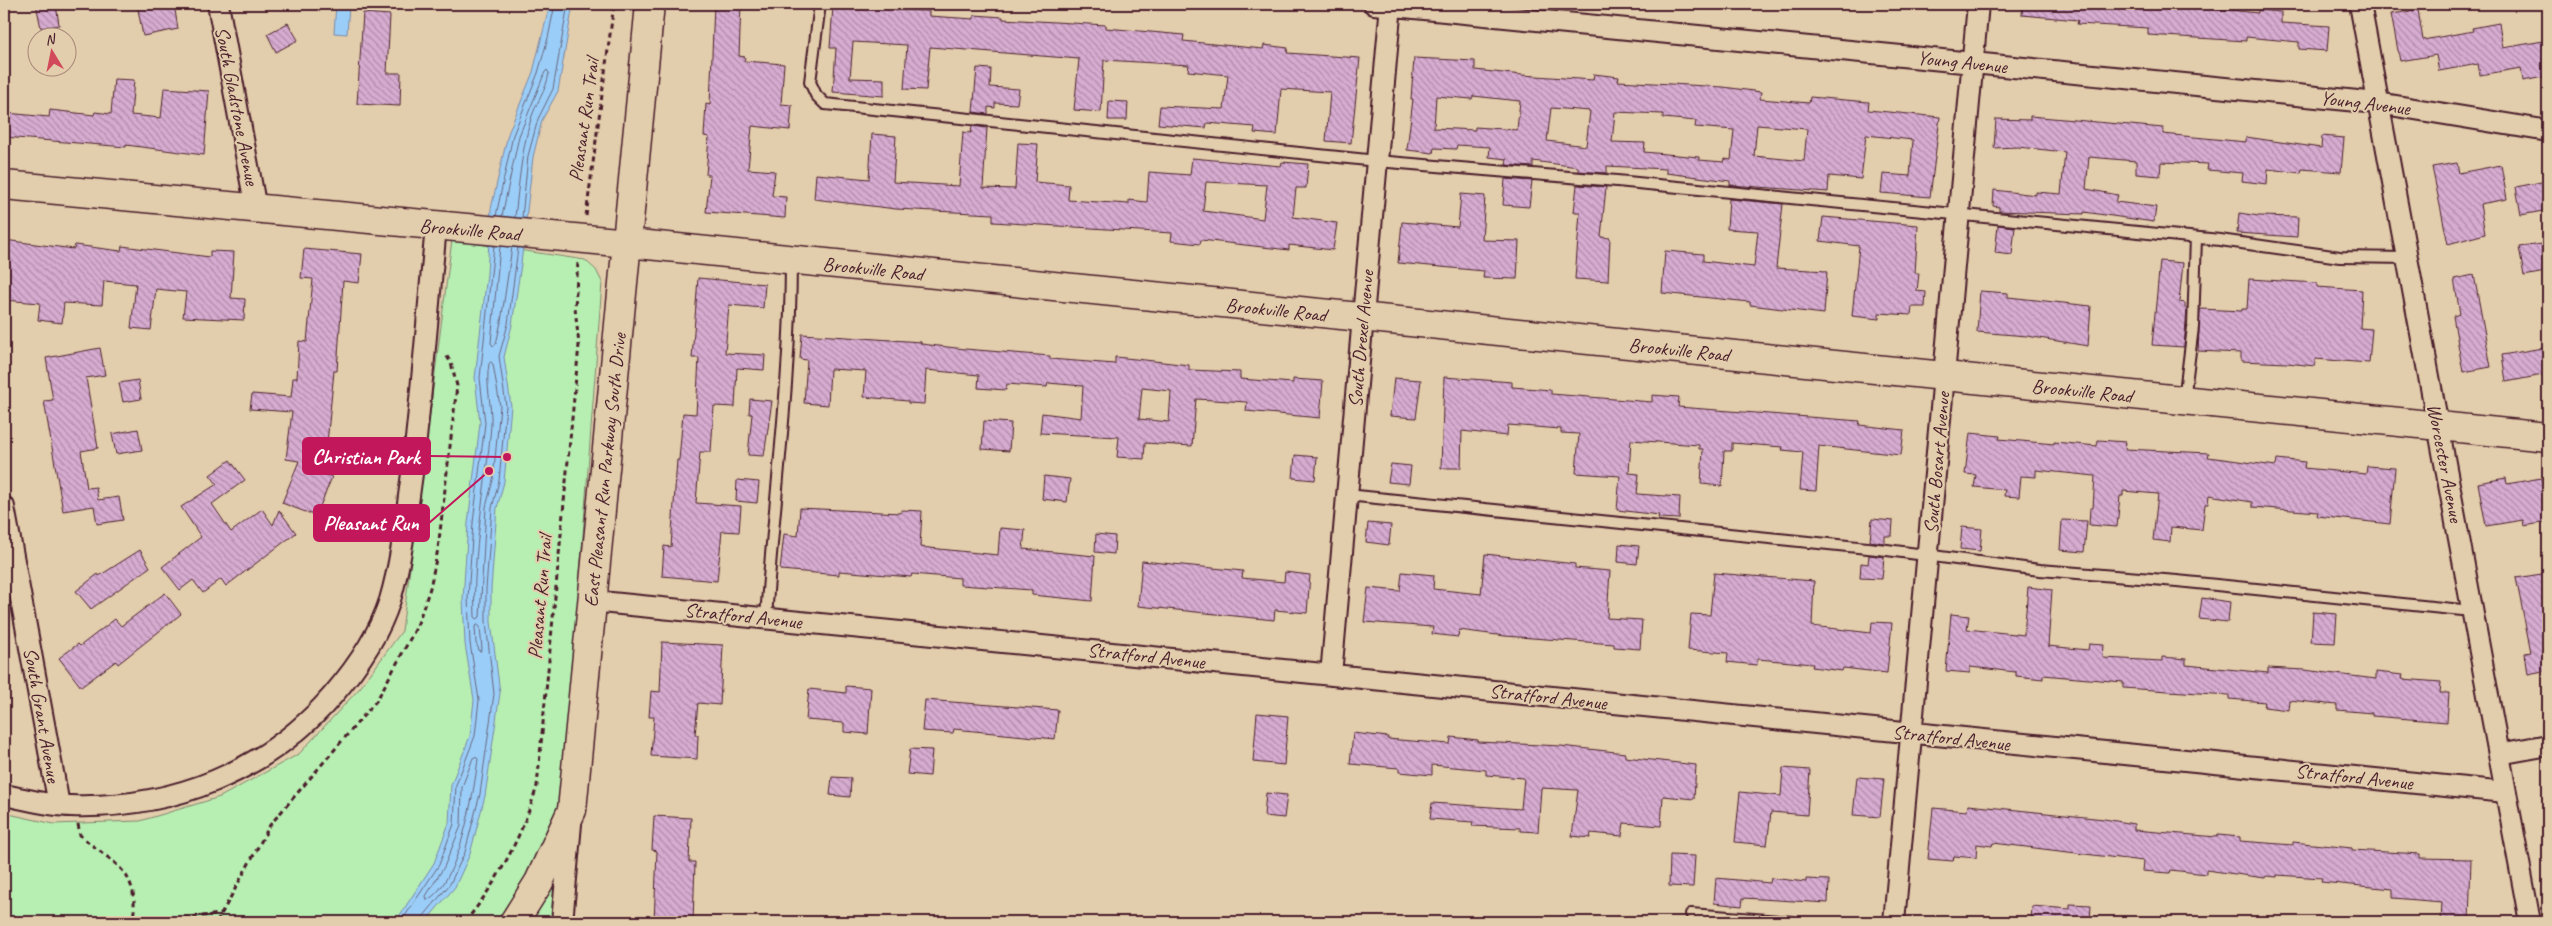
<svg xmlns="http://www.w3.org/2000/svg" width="2552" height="926" viewBox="0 0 2552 926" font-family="Caveat,sans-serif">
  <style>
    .park { fill: #b7efb2; stroke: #80876e }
    .water { fill: #9acef8; stroke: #7a88a6 }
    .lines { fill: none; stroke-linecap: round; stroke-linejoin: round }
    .shore { stroke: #6a657d; stroke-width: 1 }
    .building { fill: url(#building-back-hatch); stroke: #4a1f2b; fill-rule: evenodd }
    .lane-casing { stroke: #4a1f2b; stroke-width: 14 }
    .street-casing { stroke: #4a1f2b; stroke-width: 24 }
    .secondary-casing { stroke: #4a1f2b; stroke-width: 31 }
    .path { stroke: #4a1f2b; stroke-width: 3; stroke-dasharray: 5 4; stroke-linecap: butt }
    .lane { stroke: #e2cdac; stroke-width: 10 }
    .street { stroke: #e2cdac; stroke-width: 20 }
    .secondary { stroke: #e2cdac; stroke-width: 28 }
    .labels { text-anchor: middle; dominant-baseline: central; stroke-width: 4; stroke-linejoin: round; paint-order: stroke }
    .street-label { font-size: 20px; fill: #4a1f2b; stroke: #e2cdac }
    .leader { fill: none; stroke: #c2185b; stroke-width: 2 }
    .callout-dot { fill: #c2185b; stroke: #e2cdac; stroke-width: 2 }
    .callout { fill: #c2185b; stroke: #c2185b; stroke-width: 2 }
    .callout-label { font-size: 21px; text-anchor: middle; font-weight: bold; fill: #fff }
  </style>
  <defs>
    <pattern id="building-back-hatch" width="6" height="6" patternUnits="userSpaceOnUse" patternTransform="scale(1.25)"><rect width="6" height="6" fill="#d6acd1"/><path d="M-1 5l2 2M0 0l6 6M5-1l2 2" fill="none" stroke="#b08baa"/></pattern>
  </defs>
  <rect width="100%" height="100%" fill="#e2cdac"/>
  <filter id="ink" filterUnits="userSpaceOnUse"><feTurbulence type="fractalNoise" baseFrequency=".02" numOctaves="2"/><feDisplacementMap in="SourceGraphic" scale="10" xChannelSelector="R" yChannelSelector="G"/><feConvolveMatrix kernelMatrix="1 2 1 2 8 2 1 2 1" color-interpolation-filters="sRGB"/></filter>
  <g filter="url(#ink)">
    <path class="park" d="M452,240L585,260L596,270L602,282L554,922H4V813L54,824L140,821L220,797L299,754L360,688L402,631Z"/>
    <path class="water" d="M336,4H349L347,34L334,33Z
      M550,4H573L558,91L542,120L533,157L521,264L512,325L504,357L511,406L504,482L497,508L491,589V622L500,693L485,796L470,854L455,887L425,922H392L398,918L434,863L449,823L451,785L470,736L474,700L465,644L463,599L468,523L480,423L475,378L487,274L491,209L508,134L533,72Z"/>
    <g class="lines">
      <path class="shore" d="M496,216L513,135L538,73L548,38L555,4
        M502,216L519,136L545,72L547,70L549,73C546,92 536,102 531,119C521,152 519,184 515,217
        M522,218L528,156L538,119L553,89L568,4
        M500,246L491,343L493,346L496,344L501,322L512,247
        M491,362L493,364L500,406L493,480L486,507L480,617L477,619L475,617C472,552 486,489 491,425C492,404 485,385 489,364Z
        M478,625L480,627L482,649L480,652L476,643L475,627Z
        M476,757L478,759C474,792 459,885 427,900L426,896L444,867L461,826L462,787L473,758Z
        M401,922L439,865L454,824L456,785L475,736L479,700L470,643L468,598L473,523L485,423L480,378L494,246
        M421,922L423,917L450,884L465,852L480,794L494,694L486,622V589L492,508L499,481L506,406L499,356L508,324L518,248"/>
    </g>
    <path class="building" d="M36,4H56L59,25L41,28Z
      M137,4H174L178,29L143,36Z
      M714,4H741L739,56L745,57L744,61L784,64L781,104L792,105L790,130L752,126L748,169L775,171L772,196L786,197L785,218L706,212L710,175H706L709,137L704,136L706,104L710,105Z
      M2023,4H2211L2210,8L2258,13V10L2281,12V23L2329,26L2327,51L2299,49V42L2246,37V41L2148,35V28L2077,24L2078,20L2022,15Z
      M866,5L895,7V10L929,11V16L974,19V15L1003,17V19L1106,25V28L1184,35L1183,41L1263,49L1264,45L1288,48L1287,53L1360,58L1351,143L1326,141L1330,92L1281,89L1277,135L1254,133L1255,127L1207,123L1206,128L1158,124L1160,106L1224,109L1228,75L1188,71L1189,65L1104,60L1101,112L1074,110L1079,59L930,47L926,90L904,89L907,45L853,42L850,78L884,79V96L833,92L836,48H830L833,6L866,9Z
      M2418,10L2423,40L2473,31L2472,28L2499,23L2503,48L2543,41L2548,76L2523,81L2521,68L2480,75L2478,64L2439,71L2436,55L2400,61L2391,14Z
      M363,13L390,15L387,73H401L400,106L357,104Z
      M288,23L298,40L276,52L267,34Z
      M1414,58L1475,61V70L1522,75L1593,80L1594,74L1619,77L1618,81L1723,87L1761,92L1760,99L1809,103L1810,97L1869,102L1868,110L1940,117L1930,197L1881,193L1883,174L1910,176L1913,140L1866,135L1861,179L1829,176L1828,192L1730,185V181L1666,173V169L1607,166V173L1578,171V167L1533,161V167L1506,165L1507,159L1489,157L1490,147L1457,145L1456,149L1434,148L1433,153L1407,150L1413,99H1411ZM1436,96L1472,99L1473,96L1520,101L1517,130L1475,127V130L1434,128ZM1551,108L1590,111L1586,146L1547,141ZM1615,112L1663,114V118L1696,121L1695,127L1734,130L1731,160L1725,159L1724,162L1699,160V157L1644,152L1645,143L1612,142ZM1757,125L1807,129L1804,161L1754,156Z
      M977,68L991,69L990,87L1019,89L1017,104L995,103V108L988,107V114L973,112Z
      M114,79L134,80L131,115L161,118L164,88L209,91L204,155L126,145V147L4,137L6,113L49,117L50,110L94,115L95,112L111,114Z
      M1109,101L1128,102L1127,120H1108Z
      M2030,116L2163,128V134L2246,142V137L2321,148L2322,136L2344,138L2341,172L2302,169L2301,173L2268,169L2267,184L2242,181L2243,173L2207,170L2208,164L2161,162L2160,176L2136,174V161L2089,157L2086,189L2118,195L2116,202L2156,207L2154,222L2084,212V214L1999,211V207L1993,206L1994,190L2036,195V192L2061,194L2065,152L2018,147L1994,148L1996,119L2030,120Z
      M972,126L987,128L983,188L1015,189L1018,143L1038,144L1035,182L1069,185L1068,200L1129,204V200L1147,202L1149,172L1190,175L1192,158L1281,166L1282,162L1308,164L1306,188H1296L1293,217L1337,223L1333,250L1289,245V250L1201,240L1200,244L1171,241L1172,233L993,222V214L896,209L814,199L816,174L869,179L872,134L896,136L893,182L959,186L963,132L971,133ZM1206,182L1267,185L1263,219L1203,211Z
      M2457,163L2459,173L2501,165L2507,199L2480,204L2485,234L2448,244L2432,167Z
      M1505,179L1532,181L1529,207L1503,205Z
      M2546,181L2548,210L2521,215L2516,187Z
      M1577,185L1606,187L1601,237L1610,238L1608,281L1575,279L1580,212H1574Z
      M1461,194L1485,196L1482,240L1519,241L1517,279L1483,278L1484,271L1398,263L1402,222L1458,227Z
      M1729,199L1783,204L1776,268L1827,271L1824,314L1750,305V302L1662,293L1665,251L1703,254V261L1754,267L1758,231L1727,229Z
      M2239,213L2259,216L2298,217L2297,237L2237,233Z
      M1823,217L1918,225L1915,273H1919L1917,291L1926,292L1925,307H1912L1911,315L1879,313V319L1852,316L1859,246L1820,241Z
      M1998,225L2015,227L2012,255L1995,253Z
      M4,240L74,249L75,245L121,251L122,246L210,257V251L234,252L231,298L245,299L244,320L183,317L186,292L156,289L151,330L131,328L136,284L104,281L102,305L64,303L62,323L38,320L40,303L4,300Z
      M2541,244L2545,272L2524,276L2519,247Z
      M304,249L362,254L359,283L343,281L337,371H334L324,474L332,477L316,516L282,503L299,461L286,459L292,412L250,409L252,394L291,397L293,378H297L299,341L307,342L313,279L301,278Z
      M2160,261L2183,263L2179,302L2185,303V308H2187L2184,347L2152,345Z
      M2474,275L2491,367L2463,372L2453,316L2460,314L2454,279Z
      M698,278L765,284L763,308L729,305L725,353L765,355L764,370L737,368L735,407L714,406L711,452H700L696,503L741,506L739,532L722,531L717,581L662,576L664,546L671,547L677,460H679L683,413L696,414L699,358H692Z
      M2249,279L2317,283V287L2362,290L2360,328L2372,329L2369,363L2315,359V366L2287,363L2241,361V353L2198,351L2200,309L2242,311V309H2247Z
      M1980,291L2008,293V297L2091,306L2088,346L2027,336L1977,332Z
      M802,334L921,342V344L965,349L1050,356V359L1115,364V357L1145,360L1189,365V370L1240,372V379L1293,383V379L1323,381L1320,418L1246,411L1247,402L1196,399L1192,446L1145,443L1144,459L1117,457L1119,437L1040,433L1042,413L1081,418L1083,386L1048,383L1047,387L1007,384L1006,390L978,388L979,375L926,370L924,404L908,403V401L864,397L866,371L830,369L828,405L804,403L807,360L800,359ZM1142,388L1171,391L1169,422L1139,419Z
      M2548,347V374L2506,382L2502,355Z
      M100,348L105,375L86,378L98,448L81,451L87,488L96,487L98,500L119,497L123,520L97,524L94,506L63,511L44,401L53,400L46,358Z
      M1444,377L1512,382V387L1551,390V394L1652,402V395L1679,397L1678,407L1860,421L1859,425L1904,430L1901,455L1819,446L1816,491L1800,490L1803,452L1782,450L1783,447L1732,443V451H1724L1722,486L1701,484L1703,449H1699V445L1631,440L1629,473L1639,474L1637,494L1680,497L1679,519L1658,518L1659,515L1617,510L1620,476L1576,473L1579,434L1561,433V429L1508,425L1507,436L1462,431L1461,468H1441Z
      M1394,378L1421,380L1416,418L1390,416Z
      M138,380L141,399L123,402L119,383Z
      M750,399L772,401L764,456L748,455L752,414H749Z
      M984,421L1011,423L1009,451L982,449Z
      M138,429L142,450L116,454L112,434Z
      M1970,433L2000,436L1999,439L2054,444V442L2097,446L2098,440L2126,442L2125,449L2209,453L2208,457L2276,466L2277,459L2305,462L2304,468L2366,474L2367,466L2395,468L2390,524L2317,516L2318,512L2252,507V502L2209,495L2208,504H2205L2202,530L2171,527L2170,542L2153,540L2158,494L2123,491V496H2120L2117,527L2089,525L2090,508H2093L2095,476L2036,470V477L2021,476L2019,497L2004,496L2005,490L1974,487L1976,475L1965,474Z
      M1295,455L1317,457L1315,480L1293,478Z
      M230,460L245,480L212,504L231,532L262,509L273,525L279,510L296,533L226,586L221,579L203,593L193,580L180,590L162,567L201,537L181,507L217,484L210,475Z
      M1391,464L1411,466L1409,484L1388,482Z
      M1044,476L1070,479L1067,502L1042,499Z
      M2506,478L2507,484L2541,478L2548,522L2524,526L2523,520L2486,526L2478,483Z
      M737,480L759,482L757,503L736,501Z
      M800,508L901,513V510L922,511L920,547L949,550L998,555L1000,528L1025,530L1023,549L1095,556L1092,601L1032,595V590L960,585V578L912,574L911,577L839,571V575L780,570L784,534L798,536Z
      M1872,519L1893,521L1892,536H1885V543L1870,541Z
      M2062,520L2087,521L2084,552L2060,550Z
      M1368,523L1391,525L1389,545L1366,542Z
      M1962,527L1982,529L1980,551L1960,549Z
      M1096,534L1115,536L1114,554L1095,552Z
      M1619,544L1639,546L1637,564L1618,562Z
      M140,550L150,567L91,609L76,591L98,574L99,576Z
      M1485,554L1575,564V568L1610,571L1607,618L1642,620L1640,649L1614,647V644L1505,636L1459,630L1458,637L1432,634L1433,627L1364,622L1368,588L1400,591L1402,572L1434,575L1433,589L1481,594Z
      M1869,555L1884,557L1882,579L1860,578L1861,563L1868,564Z
      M1142,561L1243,571L1242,578L1284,582L1285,572L1310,575L1307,613L1275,610L1274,620L1138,606Z
      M1714,573L1814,581L1812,626L1871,633L1872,622L1892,623L1887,673L1843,668L1842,671L1812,667L1813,664L1758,659L1757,665L1727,662L1728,653L1688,650L1691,614L1710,615Z
      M2548,573V670L2528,674L2525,653L2531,652L2516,578Z
      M2028,587L2052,590L2048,646L2088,650L2089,644L2104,645L2103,658L2162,661V657L2186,659V665L2268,673V668L2304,670L2376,679V672L2403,675L2402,679L2441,682L2440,693H2449L2447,722L2372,716V713L2337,710V705L2289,700L2288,710L2264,707L2265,702L2229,699V695L2123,688V682L2043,675V679L2016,676V672L1970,667V673L1946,671L1951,614L1969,616L1967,629L2024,635Z
      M165,593L181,614L118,664L116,661L81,687L59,658L78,644L80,646L115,619L121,626Z
      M2202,598L2230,602L2228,622L2199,619Z
      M2313,612L2337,614L2335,643L2311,642Z
      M662,642L723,645L720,705L698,703L695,735H698L697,759L651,756L654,717H649L651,691L660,692Z
      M846,686L871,688L868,734L844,732V723L806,720L809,689L846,693Z
      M925,700L1058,710L1055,739L954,729L953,733L922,731Z
      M1257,713L1288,716L1284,765L1253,762Z
      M1353,733L1388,737L1387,739L1450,744L1451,737L1478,740V742L1561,746L1625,753V757L1696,765L1694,799L1663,796L1661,826L1624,823L1622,836L1591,833L1590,838L1572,836L1578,790L1541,788L1538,832L1520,831V828L1472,826L1473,822L1430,819L1432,803L1521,809L1524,778L1486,775V770L1432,765V775L1399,772V768L1350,764Z
      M910,749L932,750L930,776L907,774Z
      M1783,768L1810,770L1807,815L1771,812L1767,845L1735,842L1740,792L1781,796Z
      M832,777L851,778L850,797L830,795Z
      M1857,777L1884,779L1880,817L1853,815Z
      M1266,793L1287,795L1284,818L1264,816Z
      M1968,805L2104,819L2134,824V830L2217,837L2218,835L2240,837V841L2293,845V842L2352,848V850L2420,854V858L2471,859L2469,922H2441L2442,902L2393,898V889L2321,882L2322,878L2277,875V877L2266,876L2265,878L2206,870V874L2171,870L2170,873L2142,871L2143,861L1993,843L1992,846L1977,844L1976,858L1954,856L1953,861L1928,859L1933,808L1967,811Z
      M654,816L691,818L689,862H695L693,922H654L657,851L652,850Z
      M1670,855L1695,856L1693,887L1669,886Z
      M1716,878L1770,883L1771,878L1806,882V879L1829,880L1828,903L1743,898L1742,906L1714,903Z
      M2070,904L2091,905L2090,922H2031L2032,906L2070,909Z"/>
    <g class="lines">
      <defs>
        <path id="lane" d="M820,4L810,82L816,95L825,104L1377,161L1617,181L2220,240L2340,257L2407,258
          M2184,400L2193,327L2196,238
          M1347,495L1887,550L2040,570L2177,581L2472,611
          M766,618C774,499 791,380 791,260
          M1691,914L1792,922"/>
        <path id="street" d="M218,4L256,209
          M1374,4L2378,103L2548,131
          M2360,4L2530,922
          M4,507L59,805
          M591,601L2506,792
          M1331,675L1391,4
          M2499,754L2548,745
          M4,795C26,799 49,806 71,806C172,809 267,772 333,695C357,667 379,635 390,600C402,559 406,516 412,474C422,392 428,309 436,227
          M562,922L571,824
          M1894,922L1978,4"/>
        <path id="secondary" d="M4,185L628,243L2548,437
          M514,922L539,882L572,810L650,4"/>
      </defs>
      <use href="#lane" class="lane-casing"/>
      <use href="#street" class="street-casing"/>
      <use href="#secondary" class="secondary-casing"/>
      <path class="path" d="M586,216L614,4
        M78,824L80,835C113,865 140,868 133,922
        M148,922L221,914
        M217,922L270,825L377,700L417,626L430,588L438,549L457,386L451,363L445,353
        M465,922C498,882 522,836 537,786L579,345L575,307L578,262"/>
      <use href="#lane" class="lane"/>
      <use href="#street" class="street"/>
      <use href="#secondary" class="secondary"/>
    </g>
  </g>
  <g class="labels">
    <g class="street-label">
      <text transform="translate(1962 62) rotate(6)">Young Avenue</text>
      <text transform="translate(2365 103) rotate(7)">Young Avenue</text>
      <text transform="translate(237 106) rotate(79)">South Gladstone Avenue</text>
      <text transform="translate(584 120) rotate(-82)">Pleasant Run Trail</text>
      <text transform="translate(470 230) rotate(5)">Brookville Road</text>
      <text transform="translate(873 269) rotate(6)">Brookville Road</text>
      <text transform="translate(1276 310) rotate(6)">Brookville Road</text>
      <text transform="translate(1361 339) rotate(-85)">South Drexel Avenue</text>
      <text transform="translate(1679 350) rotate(6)">Brookville Road</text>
      <text transform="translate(2082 391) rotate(6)">Brookville Road</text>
      <text transform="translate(1937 463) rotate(-85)">South Bosart Avenue</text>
      <text transform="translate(2445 463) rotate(79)">Worcester Avenue</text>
      <text transform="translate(605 470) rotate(-84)">East Pleasant Run Parkway South Drive</text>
      <text transform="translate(540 597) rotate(-85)">Pleasant Run Trail</text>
      <text transform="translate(743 616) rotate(6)">Stratford Avenue</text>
      <text transform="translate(1146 656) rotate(6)">Stratford Avenue</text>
      <text transform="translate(1548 697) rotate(6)">Stratford Avenue</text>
      <text transform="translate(42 715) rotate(80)">South Grant Avenue</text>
      <text transform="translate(1951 738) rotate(6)">Stratford Avenue</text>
      <text transform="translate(2354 777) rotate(6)">Stratford Avenue</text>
    </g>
  </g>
  <path class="leader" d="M507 457L430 456M489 471L429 523"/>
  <g class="callout-dot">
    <circle cx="507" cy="457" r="5"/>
    <circle cx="489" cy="471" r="5"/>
  </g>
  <g class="callout">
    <rect x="303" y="438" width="127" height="36" rx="5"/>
    <rect x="314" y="505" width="115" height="36" rx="5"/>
  </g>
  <g class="callout-label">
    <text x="366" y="464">Christian Park</text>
    <text x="371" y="530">Pleasant Run</text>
  </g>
  <rect width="2552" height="926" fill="none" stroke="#e2cdac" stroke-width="20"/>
  <rect x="10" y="10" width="2532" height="906" fill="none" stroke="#4a1f2b" stroke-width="2" filter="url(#ink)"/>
  <g transform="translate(52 52) rotate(350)"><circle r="24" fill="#e2cdac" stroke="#a58778"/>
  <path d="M0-4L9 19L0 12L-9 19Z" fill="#d1495b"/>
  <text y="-8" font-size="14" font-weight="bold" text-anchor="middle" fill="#4a1f2b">N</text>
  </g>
</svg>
